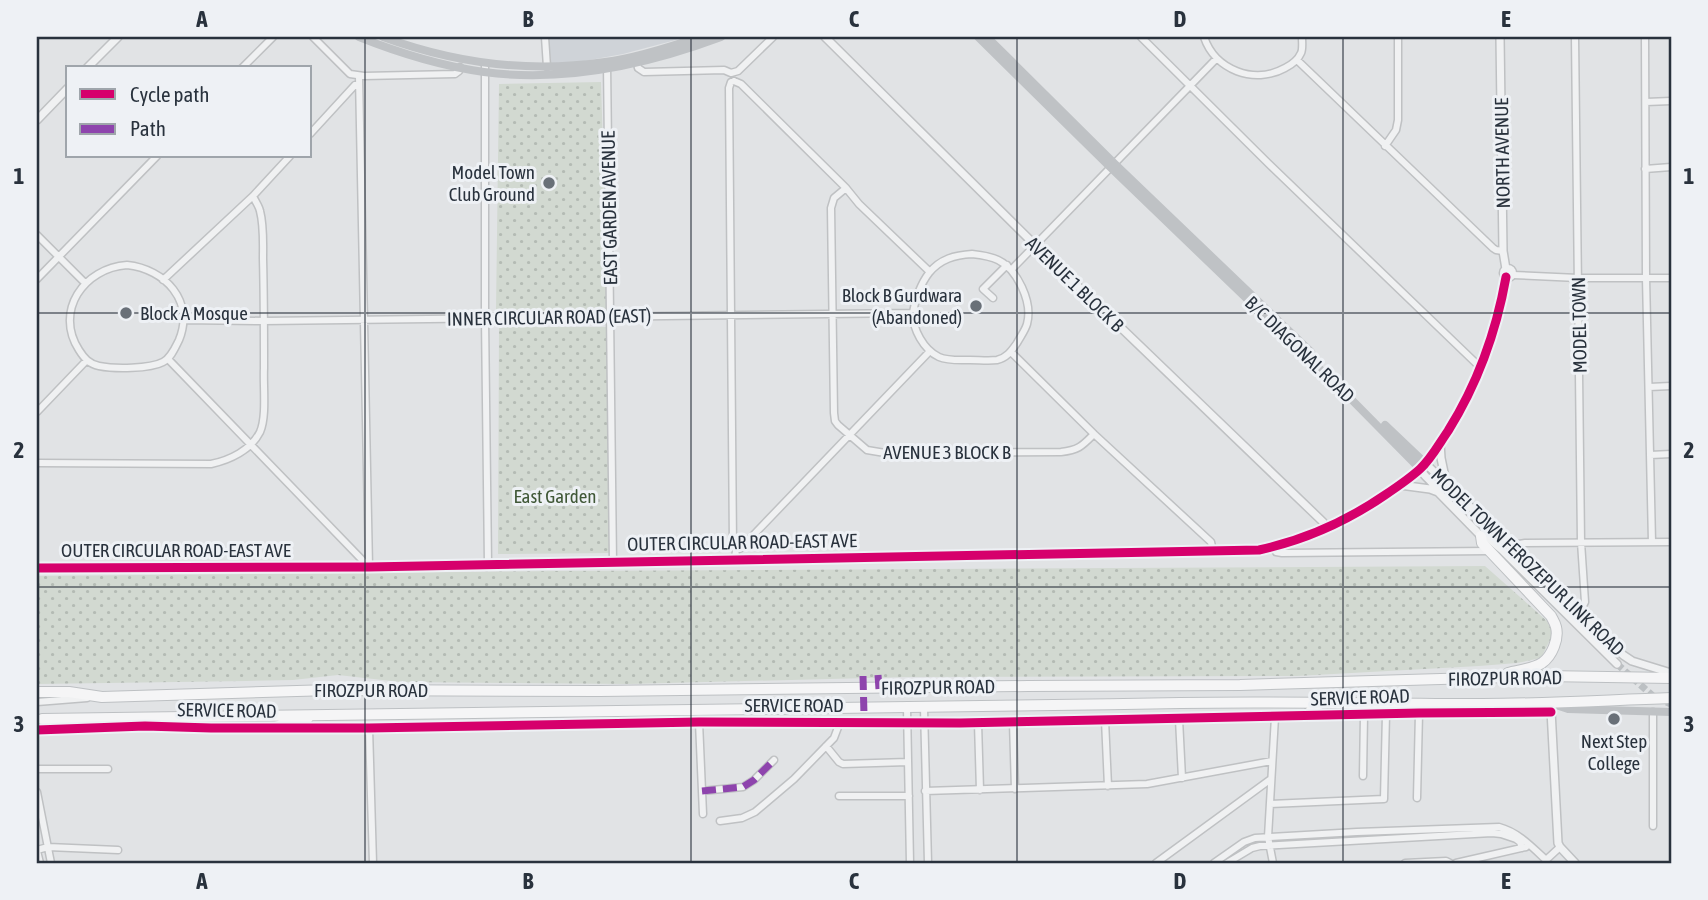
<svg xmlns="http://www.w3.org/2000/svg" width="1708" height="900" viewBox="0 0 1708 900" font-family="'Asap Condensed',sans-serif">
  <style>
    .built { fill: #cfd3d8 }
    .park { fill: url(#park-dots) }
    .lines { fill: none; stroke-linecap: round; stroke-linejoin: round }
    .tertiary-tunnel { stroke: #bcc0c3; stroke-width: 7; stroke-dasharray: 7 3.5; stroke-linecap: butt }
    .minor-casing { stroke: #bfc1c3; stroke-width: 9 }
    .tertiary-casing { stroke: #bfc1c3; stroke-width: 10 }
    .primary-casing { stroke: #bdc0c3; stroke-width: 12 }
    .minor { stroke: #f0f1f2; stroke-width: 6 }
    .tertiary { stroke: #f0f1f2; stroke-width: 7 }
    .secondary { stroke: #bfc2c5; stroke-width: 8 }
    .primary { stroke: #f5f5f6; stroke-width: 10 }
    .quiet { stroke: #8e44ad; stroke-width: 7; stroke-dasharray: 14 7; stroke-linecap: butt }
    .cycleway-casing { stroke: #eef1f5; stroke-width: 13 }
    .cycleway { stroke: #d6006c; stroke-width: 9 }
    .grid { fill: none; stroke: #29323d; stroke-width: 2; stroke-opacity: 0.55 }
    .poi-dot { fill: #697078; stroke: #eef1f5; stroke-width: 2.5 }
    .labels { text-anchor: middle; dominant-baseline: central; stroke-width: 6; stroke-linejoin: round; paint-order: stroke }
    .street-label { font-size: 19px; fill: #29323d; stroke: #eef1f5 }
    .poi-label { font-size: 19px; fill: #29323d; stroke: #eef1f5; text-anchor: end }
    .park-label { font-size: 19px; fill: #405837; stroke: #eef1f5 }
    .neatline { fill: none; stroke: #29323d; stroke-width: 2.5 }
    .grid-label { font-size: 23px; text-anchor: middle; font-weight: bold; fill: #29323d }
  </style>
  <defs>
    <pattern id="park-dots" width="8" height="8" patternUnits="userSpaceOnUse" patternTransform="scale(1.75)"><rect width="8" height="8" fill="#d2d9d1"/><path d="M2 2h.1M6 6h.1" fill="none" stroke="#b4bbb4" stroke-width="1.8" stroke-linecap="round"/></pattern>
  </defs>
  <rect width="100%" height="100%" fill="#e1e3e5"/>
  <path class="built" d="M548,37H687L623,54L579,62L551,64Z"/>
  <path class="park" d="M601,82L608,312L496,310L499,84Z
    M499,327H606L614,553L498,554Z
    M1485,566L1547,621L1553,634L1541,658L1517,663L1479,666L1297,676L908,677L628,684L400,682L338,675L293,680L247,681L37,684V576L557,571Z"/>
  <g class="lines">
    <path class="tertiary-tunnel" d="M1617,664L1654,697L1671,704"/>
    <defs>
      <path id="minor" d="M313,37L350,74L364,76L455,74L459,71L460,67
        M545,37L547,67
        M1141,37L1271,166L1481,368
        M1204,37C1215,70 1254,85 1285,68C1291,65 1298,60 1301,53C1303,49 1302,42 1302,37
        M1575,37L1581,542L1585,602L1583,606L1579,611
        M1645,37L1646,278L1652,542
        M1297,60L1493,248L1496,250L1503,251
        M637,63L638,68L644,72L724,70L731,73L738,71L773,37
        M485,64V318L488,564
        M607,64L613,563
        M242,68L273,37
        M359,77L369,567
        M734,81L731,82L729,88L733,546L736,550L735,560
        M734,81L741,84L846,188L859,204L930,272
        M1646,102L1671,101
        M310,134L355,85L359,84
        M1385,146L1396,130L1398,120V37
        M1645,169L1671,167
        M846,188L834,198L831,208L834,413L835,421L838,425L867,450L885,453L1061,452C1079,450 1082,446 1094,434
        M37,235L85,283
        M972,254C981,255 990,256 998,260C1017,269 1033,302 1027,324C1025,331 1020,337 1017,343C1012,350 1007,358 997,360C989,361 979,360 970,360C960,360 948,361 939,357C924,350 912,329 913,312C915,300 921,283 929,273C940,259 955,255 972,254Z
        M127,265C165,269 195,301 179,340C175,348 171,358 163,362C150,369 114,369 99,366C89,364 84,358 79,350C54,311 84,268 127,265Z
        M1012,269L1216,59
        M1513,275L1578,278H1671
        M37,279L157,156
        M163,280L253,196L290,156
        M993,298L983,289L1007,265
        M184,320L264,321L913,313
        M1011,352L1094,434L1211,542L1213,551
        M168,359L369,567
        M1649,387L1671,386
        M37,412L86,361
        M1650,455L1671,454
        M37,463L211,464C230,460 251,450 260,432C267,416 263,386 264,368C264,332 264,296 263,259C263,244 264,226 260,211C259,206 255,201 253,196
        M1274,546L1276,552L1282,553L1489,551
        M1514,549L1519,544L1525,543L1671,542
        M736,550L741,548L930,351
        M37,702L87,698
        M907,708L910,863
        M924,708L928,863
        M1179,719L1182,778
        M1105,720L1108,786
        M699,722L703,814
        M1013,722L1015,789
        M978,723L980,790
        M369,728L373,863
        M826,746L839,762L843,764L908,762
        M37,769H108
        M1363,776L1364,715
        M702,791L743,787L754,780L774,760
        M925,791L1147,784L1272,761
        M37,792L51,863
        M839,796H909
        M1417,798L1419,713
        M1270,804L1384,799L1386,714
        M720,821L742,818L755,812L794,779L834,738L840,722
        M1653,826V712
        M37,850L48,847L118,850
        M37,851L40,863
        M1156,863L1271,779
        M1214,863L1244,842L1255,838L1357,832L1499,827C1518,832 1532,847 1546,860L1560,847
        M1227,863L1252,848L1260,846L1492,833L1501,834L1516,839L1520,842L1522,848
        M1273,863L1268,837L1275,717
        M1405,863L1446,861L1450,863
        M1456,863L1526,847"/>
      <path id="tertiary" d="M825,37L1035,245L1323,522L1325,529
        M1500,37L1503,251L1506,269
        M87,68L118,37
        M37,120L68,88
        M1503.5 273a4.5 4.5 0 1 1 9 0a4.5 4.5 0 1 1-9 0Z
        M1440,443L1441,458L1446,482
        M1425,463L1623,655L1632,661L1671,673
        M1420,469C1425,478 1434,482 1438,492L1481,536L1487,537L1501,549L1617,664
        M1400,485L1430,489L1438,492
        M37,568L369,567L1259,550C1305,540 1347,521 1385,495C1397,487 1409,479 1420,469C1431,459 1439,444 1448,431C1478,383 1496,333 1506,277
        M1551,710L1558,843L1560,847L1575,863
        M37,730L145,726L211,728H369L699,722L960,723L1419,713L1551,712"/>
      <path id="primary" d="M1481,536L1482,543L1551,616C1553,620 1555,623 1556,627C1559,639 1552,656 1542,663C1533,669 1519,670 1508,673
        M37,692H69L102,697L331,690L599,691L1028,686L1240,685L1544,676L1671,678
        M1305,716L1322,702
        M42,719C422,713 801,710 1180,703C1281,701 1382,704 1483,704C1546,704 1609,700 1671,698
        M271,728L308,718"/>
    </defs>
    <use href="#minor" class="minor-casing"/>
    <use href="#tertiary" class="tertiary-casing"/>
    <use href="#primary" class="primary-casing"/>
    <use href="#minor" class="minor"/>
    <use href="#tertiary" class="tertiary"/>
    <path class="secondary" d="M359,37C399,53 442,66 484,72C565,83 646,65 721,37
      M383,37C454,63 530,73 605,62C636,58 670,47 699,37
      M978,37L1111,168L1349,397L1420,469
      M987,37L1115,164L1311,352
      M1385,425L1425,463
      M1553,704L1568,709L1671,712"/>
    <use href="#primary" class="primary"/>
    <path class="quiet" d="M878,675L879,689
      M863,676L864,715
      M702,791L743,787L754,780L774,760"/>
    <defs>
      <path id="cycleway" d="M37,568L369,567L1259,550C1305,540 1347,521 1385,495C1397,487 1409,479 1420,469C1431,459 1439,444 1448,431C1478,383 1496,333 1506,277
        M37,730L145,726L211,728H369L699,722L960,723L1419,713L1551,712"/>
    </defs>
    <use href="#cycleway" class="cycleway-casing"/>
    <use href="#cycleway" class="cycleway"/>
  </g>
  <path class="grid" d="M365,37V863M691,37V863M1017,37V863M1343,37V863M37,313H1671M37,587H1671"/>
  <g class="poi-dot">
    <circle cx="549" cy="183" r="7"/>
    <circle cx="976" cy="306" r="7"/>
    <circle cx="126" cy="313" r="7"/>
    <circle cx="1614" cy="719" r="7"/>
  </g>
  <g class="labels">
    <g class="street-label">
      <text transform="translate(1502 153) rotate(-91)">NORTH AVENUE</text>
      <text transform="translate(609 208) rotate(-91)">EAST GARDEN AVENUE</text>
      <text transform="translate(1075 284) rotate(44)">AVENUE 1 BLOCK B</text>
      <text transform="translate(549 317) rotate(-1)">INNER CIRCULAR ROAD (EAST)</text>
      <text transform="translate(1579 325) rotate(-91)">MODEL TOWN</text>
      <text transform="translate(1300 349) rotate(44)">B/C DIAGONAL ROAD</text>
      <text x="947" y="452">AVENUE 3 BLOCK B</text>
      <text transform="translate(742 542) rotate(-1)">OUTER CIRCULAR ROAD-EAST AVE</text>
      <text x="176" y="550">OUTER CIRCULAR ROAD-EAST AVE</text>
      <text transform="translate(1528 562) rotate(44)">MODEL TOWN FEROZEPUR LINK ROAD</text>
      <text transform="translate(1505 678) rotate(-1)">FIROZPUR ROAD</text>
      <text transform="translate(938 687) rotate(-1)">FIROZPUR ROAD</text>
      <text x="371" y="690">FIROZPUR ROAD</text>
      <text transform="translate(1360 697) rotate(-2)">SERVICE ROAD</text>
      <text x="794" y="705">SERVICE ROAD</text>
      <text transform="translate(227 710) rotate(1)">SERVICE ROAD</text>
    </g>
    <g class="poi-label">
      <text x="535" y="172">Model Town<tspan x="535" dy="22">Club Ground</tspan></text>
      <text x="962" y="295">Block B Gurdwara<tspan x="962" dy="22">(Abandoned)</tspan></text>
      <text x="140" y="313" text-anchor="start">Block A Mosque</text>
      <text x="1614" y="741" text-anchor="middle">Next Step<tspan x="1614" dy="22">College</tspan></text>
    </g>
    <g class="park-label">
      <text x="555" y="496">East Garden</text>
    </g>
  </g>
  <rect width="1708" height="900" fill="none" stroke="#eef1f5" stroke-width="77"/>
  <rect x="66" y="66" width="245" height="91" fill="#eef1f5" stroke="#9fa5ab" stroke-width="2"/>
  <rect x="80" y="89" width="35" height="10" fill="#d6006c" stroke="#9fa5ab" stroke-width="2"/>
  <text x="130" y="102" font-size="21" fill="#29323d">Cycle path</text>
  <rect x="80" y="124" width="35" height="10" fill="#8e44ad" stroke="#9fa5ab" stroke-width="2"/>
  <text x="130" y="136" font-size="21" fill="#29323d">Path</text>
  <rect x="38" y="38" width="1632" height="824" class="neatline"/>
  <g class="grid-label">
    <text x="202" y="27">A</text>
    <text x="528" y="27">B</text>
    <text x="854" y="27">C</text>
    <text x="1180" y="27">D</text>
    <text x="1506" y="27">E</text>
    <text x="19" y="184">1</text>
    <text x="1689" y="184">1</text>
    <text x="19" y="458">2</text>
    <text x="1689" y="458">2</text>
    <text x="19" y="732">3</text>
    <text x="1689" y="732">3</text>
    <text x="202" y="889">A</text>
    <text x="528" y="889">B</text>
    <text x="854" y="889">C</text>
    <text x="1180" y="889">D</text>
    <text x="1506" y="889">E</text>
  </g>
</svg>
